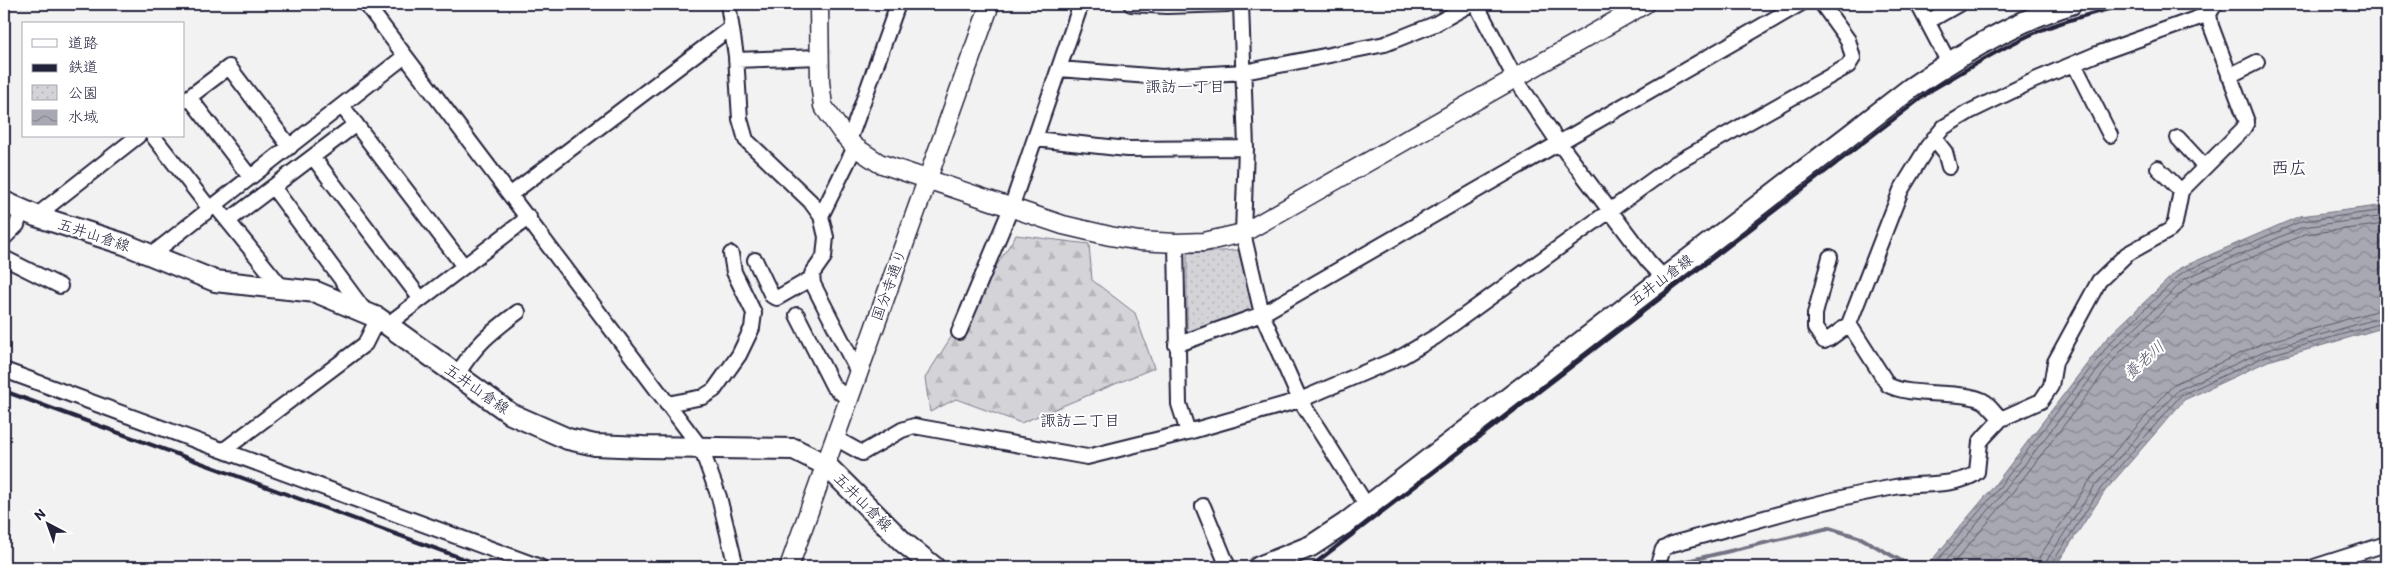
<svg xmlns="http://www.w3.org/2000/svg" width="2390" height="571" viewBox="0 0 2390 571" font-family="Itim,'Klee One',sans-serif">
  <style>
    .forest { fill: url(#forest-firs); stroke: #7a7a8a }
    .park { fill: url(#park-dots); stroke: #7a7a8a }
    .water { fill: url(#water-waves); stroke: #727282 }
    .lines { fill: none; stroke-linecap: round; stroke-linejoin: round }
    .shore { stroke: #58586b; stroke-width: 1 }
    .stream { stroke: #727282; stroke-width: 4 }
    .minor-casing { stroke: #22223b; stroke-width: 18 }
    .tertiary-casing { stroke: #22223b; stroke-width: 21 }
    .secondary-casing { stroke: #22223b; stroke-width: 24 }
    .minor { stroke: #fff; stroke-width: 14 }
    .tertiary { stroke: #fff; stroke-width: 18 }
    .secondary { stroke: #fff; stroke-width: 20 }
    .rail { stroke: #22223b; stroke-width: 4 }
    .labels { text-anchor: middle; dominant-baseline: central; stroke-width: 4; stroke-linejoin: round; paint-order: stroke }
    .street-label { font-size: 15px; fill: #22223b; stroke: #fff }
    .neighbourhood-label { font-size: 16px; fill: #22223b; stroke: #fff }
    .water-label { font-size: 16px; font-style: italic; fill: #58586b; stroke: #fff }
    .quarter-label { font-size: 18px; fill: #22223b; stroke: #fff }
  </style>
  <defs>
    <pattern id="forest-firs" width="22" height="20" patternUnits="userSpaceOnUse" patternTransform="scale(1.25)"><rect width="22" height="20" fill="#d3d3d8"/><path d="M5 1l3.5 6h-7zM16 11l3.5 6h-7z" fill="#b5b5ba"/></pattern>
    <pattern id="park-dots" width="8" height="8" patternUnits="userSpaceOnUse" patternTransform="scale(1.25)"><rect width="8" height="8" fill="#d3d3d8"/><path d="M2 2h.1M6 6h.1" fill="none" stroke="#b5b5ba" stroke-width="1.8" stroke-linecap="round"/></pattern>
    <pattern id="water-waves" width="16" height="10" patternUnits="userSpaceOnUse" patternTransform="scale(1.25)"><rect width="16" height="10" fill="#a8a8b2"/><path d="M0 5q4-4 8 0t8 0" fill="none" stroke="#888892"/></pattern>
  </defs>
  <rect width="100%" height="100%" fill="#f2f2f3"/>
  <filter id="ink" filterUnits="userSpaceOnUse"><feTurbulence type="fractalNoise" baseFrequency=".02" numOctaves="2"/><feDisplacementMap in="SourceGraphic" scale="10" xChannelSelector="R" yChannelSelector="G"/><feConvolveMatrix kernelMatrix="1 2 1 2 8 2 1 2 1" color-interpolation-filters="sRGB"/></filter>
  <g filter="url(#ink)">
    <path class="forest" d="M1016,235L1089,244L1092,280L1135,313L1154,368L1021,423L956,399L930,412L925,378Z"/>
    <path class="park" d="M1239,250L1254,314L1187,341V253Z"/>
    <path class="water" d="M2386,205V327L2268,361L2184,400L2105,491L2055,567H1926L1990,491L2106,339L2180,268L2300,216Z"/>
    <g class="lines">
      <path class="shore" d="M1932,567L1994,494L2110,343L2183,272L2302,221L2386,210
        M1940,567L1999,498L2115,347L2186,278L2303,227L2386,216
        M1950,567L2005,502L2120,352L2191,284L2305,234L2386,224
        M2038,567L2040,556L2090,480L2174,384L2261,344L2386,308
        M2045,567L2047,560L2096,484L2178,390L2264,351L2386,316
        M2051,567L2052,563L2101,488L2181,395L2266,356L2386,322"/>
      <path class="stream" d="M1662,565L1691,560L1829,528L1861,538L1912,567"/>
      <defs>
        <path id="minor" d="M366,4L701,448L719,497L736,567
          M728,4L736,56L740,119L746,140L810,201L821,216L826,237L824,257L812,274L813,284L858,372
          M1131,4L1167,6L1228,4
          M1241,4L1246,148L1243,233L1262,314L1300,400L1367,506
          M1476,4L1515,78L1559,143L1648,261L1664,278
          M1918,4L1949,63
          M1929,21L1959,4
          M736,60L820,57
          M2074,64L2110,135
          M1059,69L1162,77L1244,72L1385,44L1435,24L1471,4
          M2229,76L2257,62
          M189,97L250,177
          M184,101L229,67L290,147
          M342,106L463,265
          M153,136L210,209
          M1934,138L1945,152L1949,167
          M2178,138L2204,166
          M1035,139L1127,149L1246,148
          M849,141L898,4
          M313,157L420,298
          M2158,168L2181,191
          M273,187L364,310
          M511,194L730,28
          M215,205L283,289
          M36,216L138,136
          M821,216L855,147
          M228,221L356,124
          M4,238L17,225L21,211
          M1176,243L1179,404L1188,432
          M151,255L405,56
          M4,258L60,286
          M755,260L772,296L777,298L812,278
          M797,315L833,386L848,399
          M1849,324L1888,385C1911,398 1965,389 1985,402C1991,407 1996,414 2001,419
          M387,325L529,217
          M959,332L1011,208L1081,4
          M1829,339L1849,324L1901,190L1928,146L1944,127L1969,112L2035,80L2097,54L2209,14
          M1824,341L1815,328V314L1830,257
          M1176,345L1262,314L1800,4
          M4,370L540,567
          M457,375C474,346 491,332 518,312
          M667,404L703,397L714,390L739,355L752,328L754,313L734,272L731,254
          M835,438L862,453L902,430L914,426L1087,457L1188,432L1300,400L1403,356L1435,337L1676,163L1848,66L1853,58L1848,40L1822,4
          M224,450L365,344L378,318
          M1203,506L1228,567
          M1657,567L1663,549L1672,544C1746,524 1820,500 1895,487C1917,483 1961,487 1977,472L1980,442L1985,436L2001,419L2041,401L2051,386L2055,362L2099,281L2127,254L2170,230L2175,223L2181,191L2243,129L2247,122L2211,26L2209,14L2215,4
          M2314,567L2386,544"/>
        <path id="tertiary" d="M819,4L820,82L823,106L843,134L855,147L879,163L1063,225L1110,236L1139,241L1176,243L1204,242L1243,233L1645,4
          M789,567L990,4"/>
        <path id="secondary" d="M4,202L36,216L124,244L215,281L316,292L378,318L511,414L568,439L595,445L643,447L794,449L826,465L903,542L934,567
          M1259,567L1311,546L1346,523L1911,88C1960,55 2014,21 2071,4"/>
      </defs>
      <use href="#minor" class="minor-casing"/>
      <use href="#tertiary" class="tertiary-casing"/>
      <use href="#secondary" class="secondary-casing"/>
      <use href="#minor" class="minor"/>
      <use href="#tertiary" class="tertiary"/>
      <use href="#secondary" class="secondary"/>
      <path class="rail" d="M4,391L486,567
        M1310,567L1933,89C1969,68 2005,45 2044,29C2072,18 2100,11 2129,4"/>
    </g>
  </g>
  <g class="labels">
    <g class="street-label">
      <text transform="translate(94 235) rotate(18)">五井山倉線</text>
      <text transform="translate(1661 280) rotate(-37)">五井山倉線</text>
      <text transform="translate(889 285) rotate(-70)">国分寺通り</text>
      <text transform="translate(477 389) rotate(35)">五井山倉線</text>
      <text transform="translate(863 502) rotate(45)">五井山倉線</text>
    </g>
    <g class="neighbourhood-label">
      <text x="1185" y="86">諏訪一丁目</text>
      <text x="1080" y="420">諏訪二丁目</text>
    </g>
    <g class="water-label">
      <text transform="translate(2144 360) rotate(-42)">養老川</text>
    </g>
    <g class="quarter-label">
      <text x="2289" y="168">西広</text>
    </g>
  </g>
  <rect width="2390" height="571" fill="none" stroke="#fff" stroke-width="20"/>
  <rect x="10" y="10" width="2370" height="551" fill="none" stroke="#22223b" stroke-width="2" filter="url(#ink)"/>
  <rect x="22" y="22" width="162" height="115" fill="#ffffff" stroke="#a7a7b1"/>
  <rect x="32" y="39" width="25" height="8" fill="#ffffff" stroke="#a7a7b1"/>
  <text x="68" y="48" font-size="15" fill="#22223b">道路</text>
  <rect x="32" y="64" width="25" height="8" fill="#22223b" stroke="#a7a7b1"/>
  <text x="68" y="72" font-size="15" fill="#22223b">鉄道</text>
  <rect x="32" y="85" width="25" height="15" fill="url(#park-dots)" stroke="#a7a7b1"/>
  <text x="68" y="98" font-size="15" fill="#22223b">公園</text>
  <rect x="32" y="110" width="25" height="15" fill="url(#water-waves)" stroke="#a7a7b1"/>
  <text x="68" y="122" font-size="15" fill="#22223b">水域</text>
  <g transform="translate(48 524) rotate(319)" stroke="#ffffff" stroke-width="4" paint-order="stroke">
  <path d="M0-4L9 19L0 12L-9 19Z" fill="#22223b"/>
  <text y="-8" font-size="14" font-weight="bold" text-anchor="middle" fill="#22223b">N</text>
  </g>
</svg>
